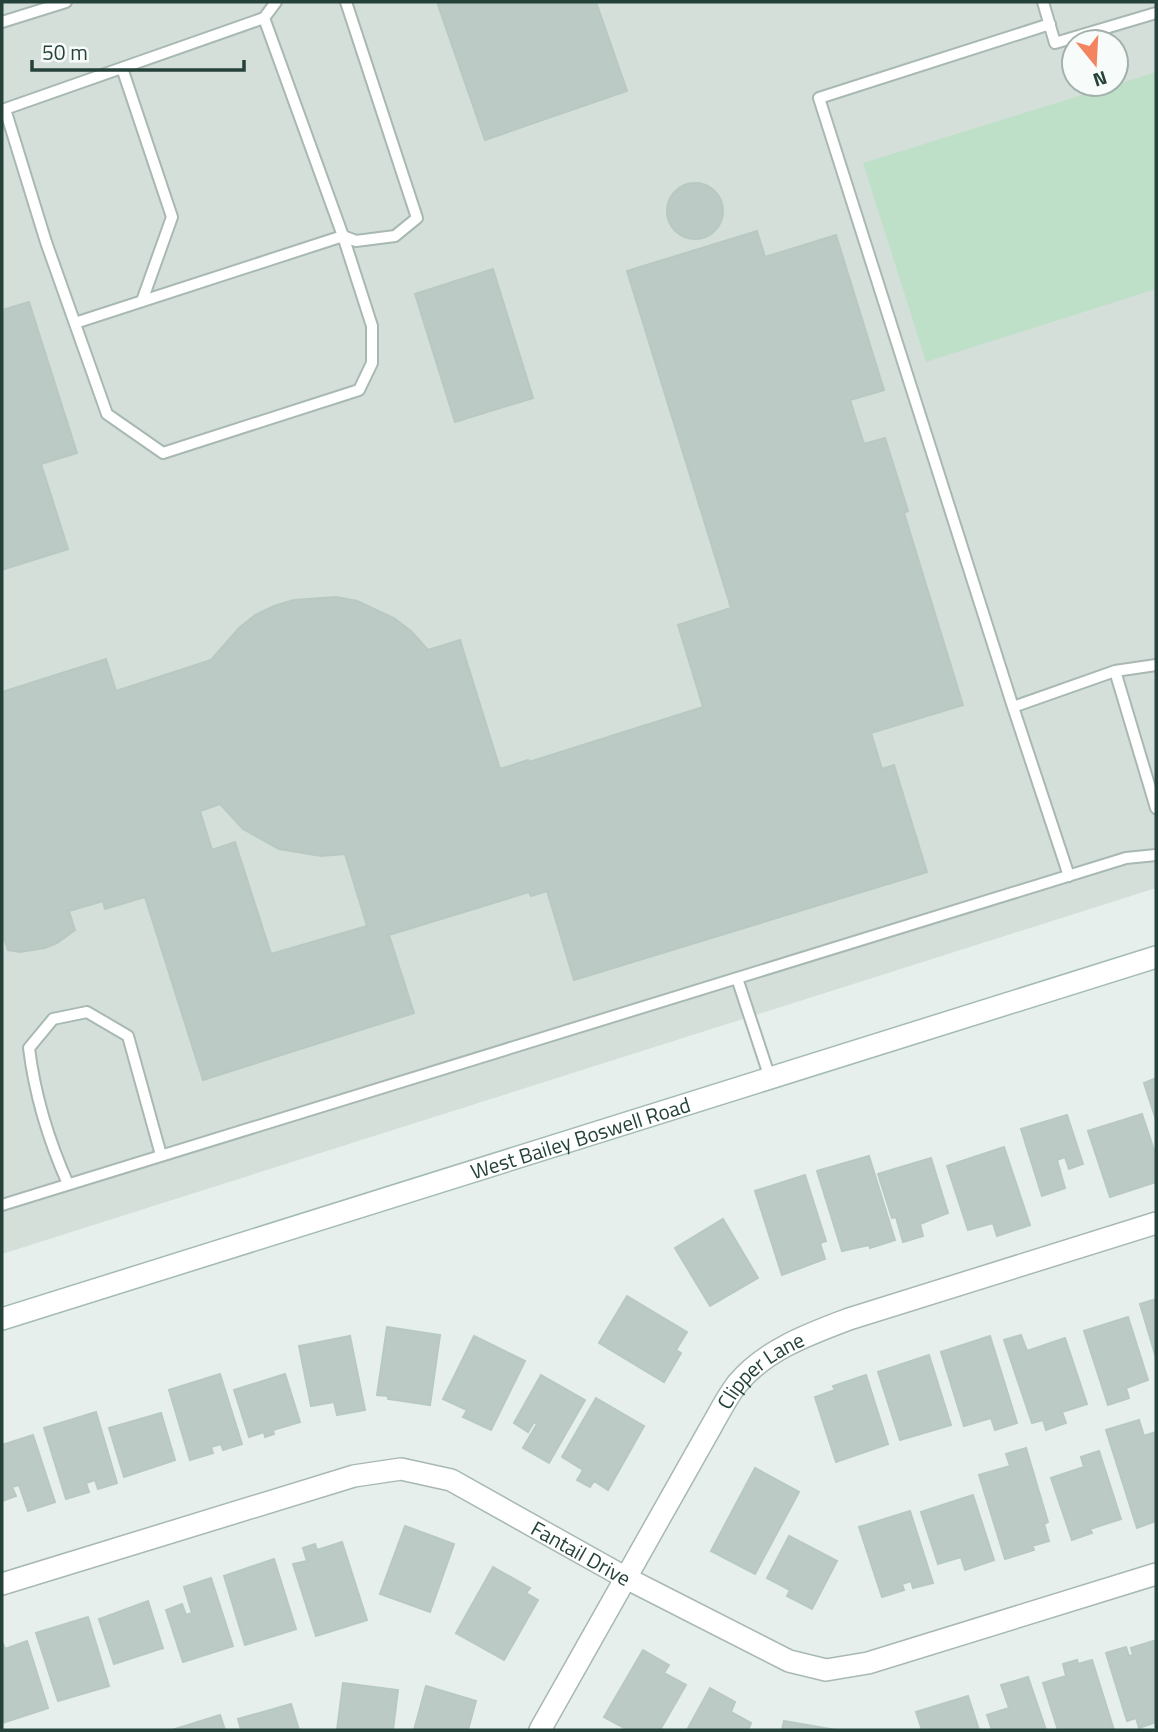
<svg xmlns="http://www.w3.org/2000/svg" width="1158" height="1732" viewBox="0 0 1158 1732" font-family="'Titillium Web',sans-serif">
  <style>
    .built { fill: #d4dfda; fill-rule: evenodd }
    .green { fill: #bfe0c8 }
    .building { fill: #bbcac4; stroke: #b8c9c2; stroke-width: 2; fill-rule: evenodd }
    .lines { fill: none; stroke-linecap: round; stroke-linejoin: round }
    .lane-casing { stroke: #a8b8b2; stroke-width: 14 }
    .street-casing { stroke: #a8b8b2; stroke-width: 24 }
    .secondary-casing { stroke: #a4bbb3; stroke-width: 24 }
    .lane { stroke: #fff; stroke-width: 10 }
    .street { stroke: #fff; stroke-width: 21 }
    .secondary { stroke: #fff; stroke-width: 21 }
    .labels { text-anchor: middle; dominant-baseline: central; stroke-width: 7; stroke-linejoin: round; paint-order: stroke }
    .street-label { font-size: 21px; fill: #24423a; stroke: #f7fbf9 }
  </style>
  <rect width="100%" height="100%" fill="#e6efeb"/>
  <path class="built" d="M2,2H1156V888L2,1254ZM1074,42H1116V84H1074Z"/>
  <path class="green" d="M1156,72V289L926,362L863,163Z"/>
  <path class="building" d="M437,2H596L627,91L485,140Z
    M667 211a28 28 0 1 1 56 0a28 28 0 1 1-56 0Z
    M757,231L765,257L836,235L884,390L850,400L864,444L885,438L908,511L904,513L963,705L871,733L882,769L894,765L927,872L574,980L547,891L531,896L529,892L389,935L414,1013L203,1080L145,897L105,909L103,901L69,911L75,930L57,943L45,948L20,952L8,950L2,932V692L106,659L116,691L211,660L239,628L255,615L274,606L294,600L336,597L357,601L394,618L411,631L428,650L460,640L500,769L528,760L529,762L703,707L678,625L731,608L627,271ZM220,804L243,829L279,849L321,856L345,854L367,926L271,954L235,842L212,850L200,811Z
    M493,269L533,398L455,422L415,294Z
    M29,302L77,453L41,464L68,549L2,570V310Z
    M1156,1078V1120L1144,1083Z
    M1142,1114L1156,1156V1182L1110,1197L1088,1131Z
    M1067,1115L1083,1164L1069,1169L1065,1157L1057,1160L1065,1188L1042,1196L1021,1129Z
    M1004,1147L1030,1225L997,1236L993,1223L968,1230L947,1166Z
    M869,1156L895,1240L870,1248L869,1245L842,1251L817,1171Z
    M931,1158L948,1213L920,1224L923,1236L903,1242L896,1217L892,1218L878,1174Z
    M805,1175L826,1241L820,1243L825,1259L782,1275L755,1191Z
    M723,1219L758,1278L710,1306L675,1248Z
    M627,1296L687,1332L676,1350L681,1353L664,1382L599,1343Z
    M1156,1299V1358L1140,1304Z
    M1128,1317L1148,1380L1126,1388L1129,1398L1108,1405L1084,1331Z
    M387,1327L440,1335L430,1405L388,1399V1396L377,1395Z
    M1021,1335L1027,1351L1065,1338L1087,1404L1062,1412L1066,1423L1046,1430L1043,1420L1032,1423L1004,1340Z
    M350,1336L365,1410L337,1415L334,1402L311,1406L299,1346Z
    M474,1336L525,1361L491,1430L463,1417L467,1410L443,1399Z
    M990,1336L1017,1423L995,1430L991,1418L964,1426L941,1352Z
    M929,1355L951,1425L900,1440L878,1372Z
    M220,1374L242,1444L223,1450L221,1444L211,1447L213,1453L190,1460L169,1390Z
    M285,1374L300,1422L273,1430L274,1434L265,1437L264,1432L249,1437L234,1390Z
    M541,1375L585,1400L549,1463L523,1448L537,1424L534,1422L528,1432L514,1423Z
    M866,1375L888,1444L836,1462L815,1397L835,1390L833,1386Z
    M596,1398L644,1426L608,1490L594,1481L590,1487L577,1480L583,1470L562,1457Z
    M96,1412L117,1483L98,1489L95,1480L86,1483L89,1492L66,1499L44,1428Z
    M161,1413L175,1460L124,1477L109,1428Z
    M1139,1420L1144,1436L1156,1432V1521L1137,1528L1106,1430Z
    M33,1435L55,1502L28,1511L19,1485L12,1487L16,1496L2,1501V1445Z
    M1026,1448L1048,1522L1044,1524L1049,1541L1032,1546L1034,1550L1005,1559L979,1475L1010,1466L1006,1454Z
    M1099,1451L1121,1519L1090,1529L1092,1533L1072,1540L1051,1478L1084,1467L1081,1457Z
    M755,1468L799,1492L755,1574L711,1551Z
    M973,1495L994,1560L965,1570L961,1557L938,1564L921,1512Z
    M910,1511L933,1583L913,1588L911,1581L902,1584L904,1590L882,1597L859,1527Z
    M405,1526L454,1544L430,1612L380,1594Z
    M789,1536L837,1561L812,1609L787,1596L790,1590L767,1578Z
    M342,1542L367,1620L316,1636L293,1564L307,1561L303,1548L315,1544L317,1550Z
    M274,1559L296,1629L245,1645L224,1576Z
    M493,1567L530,1588L526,1593L538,1600L504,1660L456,1633Z
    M211,1578L233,1646L183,1662L166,1610L182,1604L186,1615L192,1613L184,1587Z
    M148,1601L163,1648L114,1664L99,1619Z
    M88,1617L109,1686L58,1701L36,1633Z
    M1156,1640V1722L1139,1728L1136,1718L1127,1721L1106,1653L1126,1647L1129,1656L1133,1655L1131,1648Z
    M27,1641L48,1708L2,1723V1642L5,1649Z
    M643,1650L669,1665L664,1673L686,1685L660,1730H628L604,1717Z
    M1077,1660L1078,1664L1092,1660L1114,1730H1058L1043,1683L1066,1676L1063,1664Z
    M1028,1677L1046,1730H992L987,1715L1009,1708L1001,1685Z
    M343,1683L398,1690L393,1730H337Z
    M426,1686L476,1701L468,1730H414Z
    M710,1688L735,1702L731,1712L751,1723L748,1730H687Z
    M968,1696L979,1730H922L916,1712Z
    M291,1704L299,1730H241L238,1719Z
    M220,1715L225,1730H172Z
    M784,1721L836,1730H782Z"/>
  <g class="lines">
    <defs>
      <path id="lane" d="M1043,2L1055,43L1156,13
        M264,18L343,236L356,241L395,236L417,218L346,2
        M2,22L66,2
        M1050,24L819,98L1013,707L1115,671
        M122,68L172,217L142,301
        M75,323L343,236L372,326V363L359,390L163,453L107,414L46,242L5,109L264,18L276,2
        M1156,665L1115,671L1156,808
        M1013,707L1069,876
        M737,978L770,1078
        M68,1184C48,1139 35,1097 29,1048L53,1019L87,1012L128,1036L161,1155
        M2,1205L1126,858L1156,855"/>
      <g id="street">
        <path id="s1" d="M2,1584L354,1476L401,1469L451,1480L626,1578L789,1661L826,1670L868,1663L1156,1574"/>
        <path id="s2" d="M540,1730L711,1427C719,1413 727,1397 737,1384C765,1350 809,1334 849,1319L1156,1223"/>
      </g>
      <g id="secondary">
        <path id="s3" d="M2,1319L1156,957"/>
      </g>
    </defs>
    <use href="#lane" class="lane-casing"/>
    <use href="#street" class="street-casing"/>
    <use href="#secondary" class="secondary-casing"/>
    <use href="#lane" class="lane"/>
    <use href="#street" class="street"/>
    <use href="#secondary" class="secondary"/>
  </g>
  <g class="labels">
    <g class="street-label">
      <text stroke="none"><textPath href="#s3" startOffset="606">West Bailey Boswell Road</textPath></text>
      <text stroke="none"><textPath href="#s2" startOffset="425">Clipper Lane</textPath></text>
      <text stroke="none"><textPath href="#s1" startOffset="616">Fantail Drive</textPath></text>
    </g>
  </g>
  <rect width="1158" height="1732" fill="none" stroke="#24423a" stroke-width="7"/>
  <g transform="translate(1095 63) rotate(162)"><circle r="33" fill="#f7fbf9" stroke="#a3b1ad" stroke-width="2"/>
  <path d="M0-5L12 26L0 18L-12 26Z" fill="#f4845f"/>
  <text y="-10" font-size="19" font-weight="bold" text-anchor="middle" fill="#24423a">N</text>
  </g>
  <path d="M32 60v10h212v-10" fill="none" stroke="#24423a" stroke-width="3.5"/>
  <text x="42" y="60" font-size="21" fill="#24423a" stroke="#f7fbf9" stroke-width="5" paint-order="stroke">50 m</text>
</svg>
